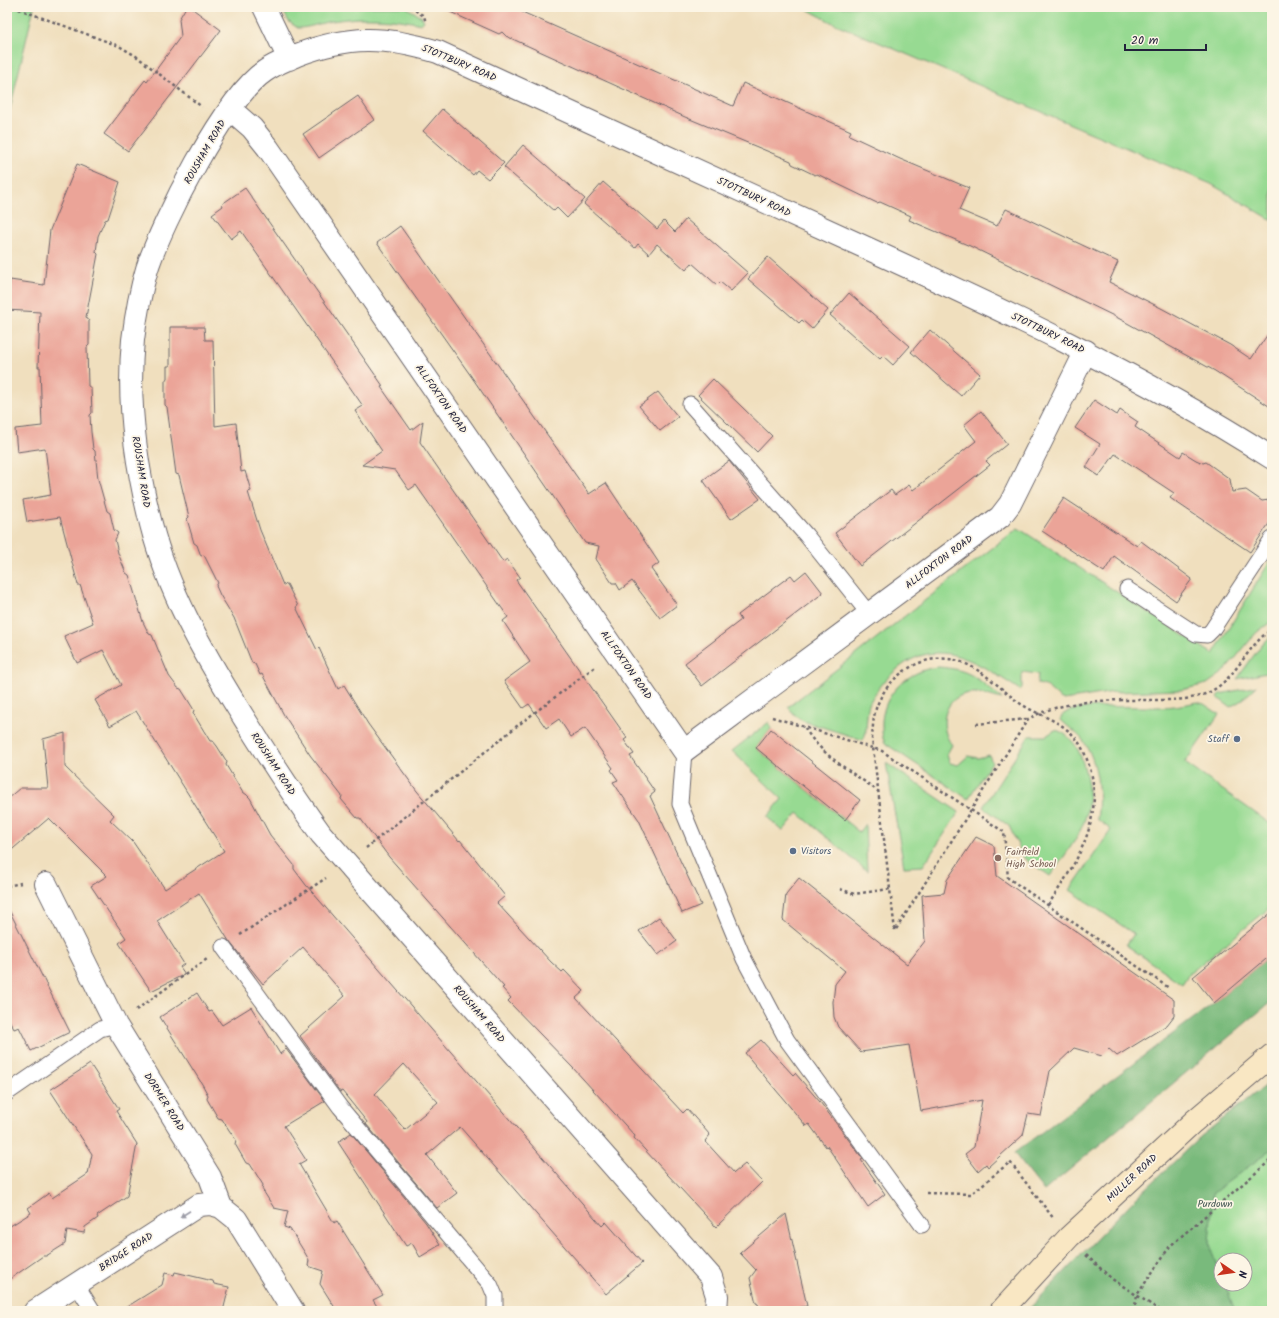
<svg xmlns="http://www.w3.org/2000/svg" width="1279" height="1318" viewBox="0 0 1279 1318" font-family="Kalam,sans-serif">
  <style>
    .green { fill: #97da92; stroke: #5c7e66; fill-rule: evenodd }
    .forest { fill: #79ba7c; stroke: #4e6e5c }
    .building { fill: #eba498; fill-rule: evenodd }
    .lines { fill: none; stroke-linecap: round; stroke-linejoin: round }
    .service-casing { stroke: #6a6469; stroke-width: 17 }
    .minor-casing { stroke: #6a6469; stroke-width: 24 }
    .secondary-casing { stroke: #6a6469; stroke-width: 24 }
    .path { stroke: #6a6469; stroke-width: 2.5; stroke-dasharray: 3 3; stroke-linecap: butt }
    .service { stroke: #fff; stroke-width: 15 }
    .minor { stroke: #fff; stroke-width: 22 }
    .secondary { stroke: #f9e7c3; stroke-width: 22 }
    .oneway { fill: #9c9ca7 }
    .service-dot { fill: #5c6f8a; stroke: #fcf5e5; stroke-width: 1.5 }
    .education-dot { fill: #8d6e63; stroke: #fcf5e5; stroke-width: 1.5 }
    .labels { text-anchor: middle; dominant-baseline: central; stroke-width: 3.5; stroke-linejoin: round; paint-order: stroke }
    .street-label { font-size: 10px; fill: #22223b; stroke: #fcf5e5 }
    .service-label { font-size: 10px; fill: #4e5e75; stroke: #fcf5e5; text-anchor: end }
    .education-label { font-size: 10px; fill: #785e54; stroke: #fcf5e5; text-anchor: start }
    .park-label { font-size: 10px; fill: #455955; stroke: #fcf5e5 }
  </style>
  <rect width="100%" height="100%" fill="#fcf5e5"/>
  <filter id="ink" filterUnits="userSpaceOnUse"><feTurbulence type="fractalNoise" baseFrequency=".025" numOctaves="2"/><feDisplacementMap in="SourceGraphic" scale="8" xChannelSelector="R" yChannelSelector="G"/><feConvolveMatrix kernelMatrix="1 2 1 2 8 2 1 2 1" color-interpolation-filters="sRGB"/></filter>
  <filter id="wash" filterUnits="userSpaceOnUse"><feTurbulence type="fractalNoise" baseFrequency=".012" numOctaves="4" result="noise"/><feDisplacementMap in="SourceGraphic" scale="16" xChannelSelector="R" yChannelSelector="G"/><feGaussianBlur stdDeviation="0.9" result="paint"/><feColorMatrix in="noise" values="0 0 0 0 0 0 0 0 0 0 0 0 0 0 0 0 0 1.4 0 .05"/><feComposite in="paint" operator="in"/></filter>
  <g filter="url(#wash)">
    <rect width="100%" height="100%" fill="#f0dfbe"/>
    <path class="green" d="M7,7H34L7,122Z
      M281,7H406L422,17L424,21L421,24C392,17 361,16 332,21C320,23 309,28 298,28L289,22Z
      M803,7H1272V220L1211,184L831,22Z
      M1018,528L1213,654L1272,558V621L1256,633L1224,672L1207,684L1181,690L1114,692L1064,700C1053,696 1051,685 1037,684L1038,674L1022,672V688L1020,690C980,664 938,632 894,672C885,680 876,691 870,702C865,712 868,735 863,740L803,721L796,716L788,707Z
      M1272,636V666L1266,673L1237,679L1262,644Z
      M938,667C971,669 978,679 1002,699C992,697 981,692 971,693C944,695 937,726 952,745L947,754L950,763L958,765L968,756L978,758L989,755L992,762L968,799L886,744C882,739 882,733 882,726C881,695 908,670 938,667Z
      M1257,686L1242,700L1230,707L1218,698L1220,694Z
      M1197,702L1204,704L1219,714L1185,763L1272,825V906L1189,974L1182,984L1126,945L1134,934L1070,890L1111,830L1097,819C1101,793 1098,761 1082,739C1076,732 1068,727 1061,720V717C1068,702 1141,708 1158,707C1171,707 1184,705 1197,702Z
      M769,722L771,729L756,748L859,832L865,824L867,871L798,813L783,831L767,817L782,799L732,751Z
      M1055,730C1067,732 1077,745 1081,757C1100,812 1081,833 1050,876L1024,858L1009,826L983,807L1029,736H1046Z
      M886,763L959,812L923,866L904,867Z
      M1272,1080V1311H1030ZM1221,1260H1245V1284H1221Z"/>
    <path class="forest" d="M1272,954V1001L1044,1191L1014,1153L1214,1003Z
      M1272,1080V1149L1213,1193L1209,1242L1221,1274V1284H1225L1235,1311H1027L1130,1204L1200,1137Z"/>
    <g id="blocks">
      <path class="building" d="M186,7H190L221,30L128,151L104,134L145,80L147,82L181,36L179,19Z
        M439,7H511L733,106L743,83L851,131L849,135L900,159L969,188L959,210L997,226L1006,209L1118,262L1109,282L1161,308L1230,345L1251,359L1272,328V408L1215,371L1118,318L970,246L909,220L911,216L880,202L877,203L817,174L815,175L792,164L791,161L685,117L506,36L502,32L499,34Z
        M358,96L374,120L319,158L303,134Z
        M442,109L504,163L488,179L477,170L473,175L423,131Z
        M523,145L585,199L567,218L557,208L554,211L504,167Z
        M77,164L120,182L108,219L105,220L98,236L96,252L98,254L86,317L89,321V345L87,347L88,386L91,388L92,413L90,415L91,432L93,449L95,451L98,479L107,511L110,513L114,530L118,533L115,540L118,553L126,573L129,575L143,622L149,634L152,635L169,676L178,688L181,689L194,710L193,713L210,741H213L217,746L227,762L226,765L243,793L246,794L250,798L270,835L294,865V869L306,885L602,1226L606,1222L642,1263L606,1294L460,1127L427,1155L457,1193L437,1208L366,1124L367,1122L342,1091L340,1092L300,1036L345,996L303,947L263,984L229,941L199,893L157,921L184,964L180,967L185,974L151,991L119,943L126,938L91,886L107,876L49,818L7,854V799L20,788H48L43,739L65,733V767L114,815L110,820L133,842L165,889L224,851L136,711L110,726L95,700L121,685L103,650L77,663L64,636L93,623L80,585H78L60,517L27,522L23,500L51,495L45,448L17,452L15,429L42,426L40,367H38L40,312L7,310L10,280L44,285L50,230ZM404,1064L438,1102L405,1130L375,1094Z
        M603,182L657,229L664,221L675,232L686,219L748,273L731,291L720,282L717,285L692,263L686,270L657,244L649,254L638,244L635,248L584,204Z
        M245,188L383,386L381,387L411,430L423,421L420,442L503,562L507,559L520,577L516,580L627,738L624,740L634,754L630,756L655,792L650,796L701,905L682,913L639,820L613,782L618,780L611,770L613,768L585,728L571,737L559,719L546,728L529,704L523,708L504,681L530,662L503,621L508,617L416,485L409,490L395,470L362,465L382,451L355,411L363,406L241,231L231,239L212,214L223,206L222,204Z
        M400,226L589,494L606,483L659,563L651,569L677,605L660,618L632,581L620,590L616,583H612L596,559L599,546L585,543L471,376L377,243Z
        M768,257L828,310L812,329L802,320L799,323L748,279Z
        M849,293L910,346L893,365L883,356L880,359L830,315Z
        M170,327H204L205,340H213L215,426L236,423L241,472L245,471L251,491L248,492L260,530L283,585L287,584L298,606L296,607L317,650L319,648L338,689L344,685L368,724L417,791L459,841L460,840L505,896L497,903L551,962L562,972L564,970L584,991L576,998L683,1113L687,1109L710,1135L705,1141L734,1173L745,1164L762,1182L716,1227L644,1149L634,1138L635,1136L573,1068L508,1001L511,998L502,988L504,987L389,857L360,818H357L341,799L342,796L310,755L284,715L262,674L260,675L255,664L252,663L234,618L220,595L216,586L218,583L204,555L201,556L197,545L194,543L187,519L189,517L179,475L176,474L167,407L165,405V381L167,378V366H170Z
        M930,330L980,374L961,396L911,352Z
        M713,379L772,436L757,452L698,395Z
        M658,392L678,417L660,431L639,406Z
        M1094,400L1117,415L1120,410L1138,422L1135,427L1180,457L1183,452L1196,460L1203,463L1206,462L1230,479L1232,492L1246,490L1262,501L1269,500L1272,510V519L1250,552L1170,498L1174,493L1115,454L1099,476L1086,467L1100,444L1075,428Z
        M981,411L1007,444L986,461L990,465L860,566L835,533L891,490L895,495L909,485L913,490L976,441L964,425Z
        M729,461L760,499L731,519L703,480Z
        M1064,498L1137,546L1141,541L1192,579L1176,601L1114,556L1104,572L1042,531Z
        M806,571L823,593L702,686L685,663L741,620L738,615L791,575L795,580Z
        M771,729L860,800L845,820L756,748Z
        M976,837L994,846L997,876L1174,1000V1016L1167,1025L1117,1056L1109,1049L1102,1056L1074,1048L1050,1071L1041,1116L1028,1114L1023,1135L988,1167L986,1164L978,1171L965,1154L974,1147L982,1100L921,1111L909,1045L861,1052L838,1027L834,1017L833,1002L835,984L845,971L783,920L786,894L799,878L907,964L925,941L922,895L944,893L947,880Z
        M7,906L70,1032L31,1051L19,1027L14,1029L7,1016Z
        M1272,912V954L1214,1003L1193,977Z
        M659,917L677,941L658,955L639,931Z
        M197,993L209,1012L212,1011L222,1025L251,1007L280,1054L286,1049L325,1101L284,1126L306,1160L299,1164L334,1223L337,1221L383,1295L373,1300L380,1311H337L320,1284L323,1271L308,1266L309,1260L305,1253L290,1229L284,1227L288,1211L274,1208L262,1189L263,1185L250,1164L246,1163L235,1144L236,1140L229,1130L222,1119L218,1118L207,1099L208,1095L202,1084L160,1017Z
        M761,1040L793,1075L795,1073L820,1102L863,1159L861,1160L885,1194L868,1207L827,1146L826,1147L809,1124L806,1126L745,1053Z
        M90,1064L119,1109L116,1111L137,1144L127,1196L97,1216L98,1218L85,1227L84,1233L67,1230L65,1244L46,1256H43L7,1281V1228L31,1213L28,1208L49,1193L52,1198L88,1174L92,1154L50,1090Z
        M351,1133L426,1223L440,1245L420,1257L412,1243L406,1246L338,1142Z
        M786,1214L807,1306L783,1311H760L758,1304L756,1303L750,1278L756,1270L740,1253Z
        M175,1272L213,1281L214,1284L229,1287L223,1311H120L162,1285L165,1273L174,1275Z"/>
    </g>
  </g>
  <g filter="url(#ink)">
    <use href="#blocks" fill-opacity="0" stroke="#6a6469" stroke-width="1"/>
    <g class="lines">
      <defs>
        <path id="service" d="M690,404L806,535L869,614
          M1127,589L1196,634L1207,635L1212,630L1272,539
          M684,751L680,804L744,959L787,1040L922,1225
          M223,947L340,1107L490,1284L495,1296V1311
          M7,1093L100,1029L116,1025
          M76,1284L93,1311"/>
        <path id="minor" d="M264,7L289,59
          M230,109L252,128L268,148L684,751L1000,517L1010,504L1017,490L1086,351
          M46,884L116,1025L210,1177L221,1207L236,1219L293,1311
          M35,1311L199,1205L210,1204L221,1207
          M716,1311L717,1296L711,1277L321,834C292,794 265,752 239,710C203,652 168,591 151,524C136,465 127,401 133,340C136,316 140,292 147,269C162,222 225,98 265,71C275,64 286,60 297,55C349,35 385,36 438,52C575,115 712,177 849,240C994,306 1138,372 1272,458"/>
        <path id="secondary" d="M1001,1311L1069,1237L1193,1122L1272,1055"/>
      </defs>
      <use href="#service" class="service-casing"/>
      <use href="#minor" class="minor-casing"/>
      <use href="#secondary" class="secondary-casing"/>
      <path class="path" d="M13,7L119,46L136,56L202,107
        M410,7L424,16L426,23
        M772,717L882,751L1004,832L1008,878L1169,988
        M976,724L1027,719
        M805,728C820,755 854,773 879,792
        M366,848L517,726L596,666
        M7,886L21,883
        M840,889L854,894L890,889
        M1048,905C1075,865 1103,823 1091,772C1087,758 1082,744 1072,734C1057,719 1035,714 1018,702C1000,688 985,672 964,663C931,649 893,670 879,701C873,713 873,726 872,739L895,931L1028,719C1063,699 1110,700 1150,700C1168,700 1187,701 1205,694C1229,685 1241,659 1258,641C1262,636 1267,633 1272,629
        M240,935L326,878
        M136,1010L207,959
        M926,1193L971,1194L1010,1162L1054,1219
        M1086,1255L1112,1279L1161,1311
        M1134,1311L1137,1295L1170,1246L1272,1159"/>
      <use href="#service" class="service"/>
      <use href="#minor" class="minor"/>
      <use href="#secondary" class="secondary"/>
    </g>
    <defs><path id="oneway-solid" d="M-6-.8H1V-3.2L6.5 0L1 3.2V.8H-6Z"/></defs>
    <use class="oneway" href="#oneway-solid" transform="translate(185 1214) rotate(147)"/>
  </g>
  <g class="service-dot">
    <circle cx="1237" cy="739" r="4"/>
    <circle cx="793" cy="851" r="4"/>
  </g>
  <circle class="education-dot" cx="998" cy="858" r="4"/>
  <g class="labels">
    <g class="street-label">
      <text transform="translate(459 63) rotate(23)">STOTTBURY ROAD</text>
      <text transform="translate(205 152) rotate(-60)">ROUSHAM ROAD</text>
      <text transform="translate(754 197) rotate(25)">STOTTBURY ROAD</text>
      <text transform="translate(1048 333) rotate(26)">STOTTBURY ROAD</text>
      <text transform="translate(441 399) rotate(55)">ALLFOXTON ROAD</text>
      <text transform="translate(141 472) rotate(81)">ROUSHAM ROAD</text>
      <text transform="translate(939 562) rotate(-37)">ALLFOXTON ROAD</text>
      <text transform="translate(626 665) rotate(55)">ALLFOXTON ROAD</text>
      <text transform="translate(273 764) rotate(57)">ROUSHAM ROAD</text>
      <text transform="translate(479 1014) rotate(49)">ROUSHAM ROAD</text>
      <text transform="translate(164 1102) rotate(58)">DORMER ROAD</text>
      <text transform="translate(1132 1178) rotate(-43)">MULLER ROAD</text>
      <text transform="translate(126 1252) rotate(-33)">BRIDGE ROAD</text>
    </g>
    <g class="service-label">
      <text x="1229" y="739">Staff</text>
      <text x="801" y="851" text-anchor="start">Visitors</text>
    </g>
    <g class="education-label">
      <text x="1006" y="852">Fairfield<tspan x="1006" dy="12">High School</tspan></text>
    </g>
    <g class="park-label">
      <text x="1215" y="1204">Purdown</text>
    </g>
  </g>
  <rect width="1279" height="1318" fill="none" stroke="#fcf5e5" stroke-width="24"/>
  <g transform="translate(1233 1272) rotate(103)"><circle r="19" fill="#fcf5e5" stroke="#a5a1a1"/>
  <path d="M0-3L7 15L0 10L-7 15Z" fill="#c8321e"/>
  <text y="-6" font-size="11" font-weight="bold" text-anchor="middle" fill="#22223b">N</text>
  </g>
  <path d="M1125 44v6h81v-6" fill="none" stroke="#22223b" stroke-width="2"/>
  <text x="1131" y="44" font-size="12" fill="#22223b" stroke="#fcf5e5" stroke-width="3" paint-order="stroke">20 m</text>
</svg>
